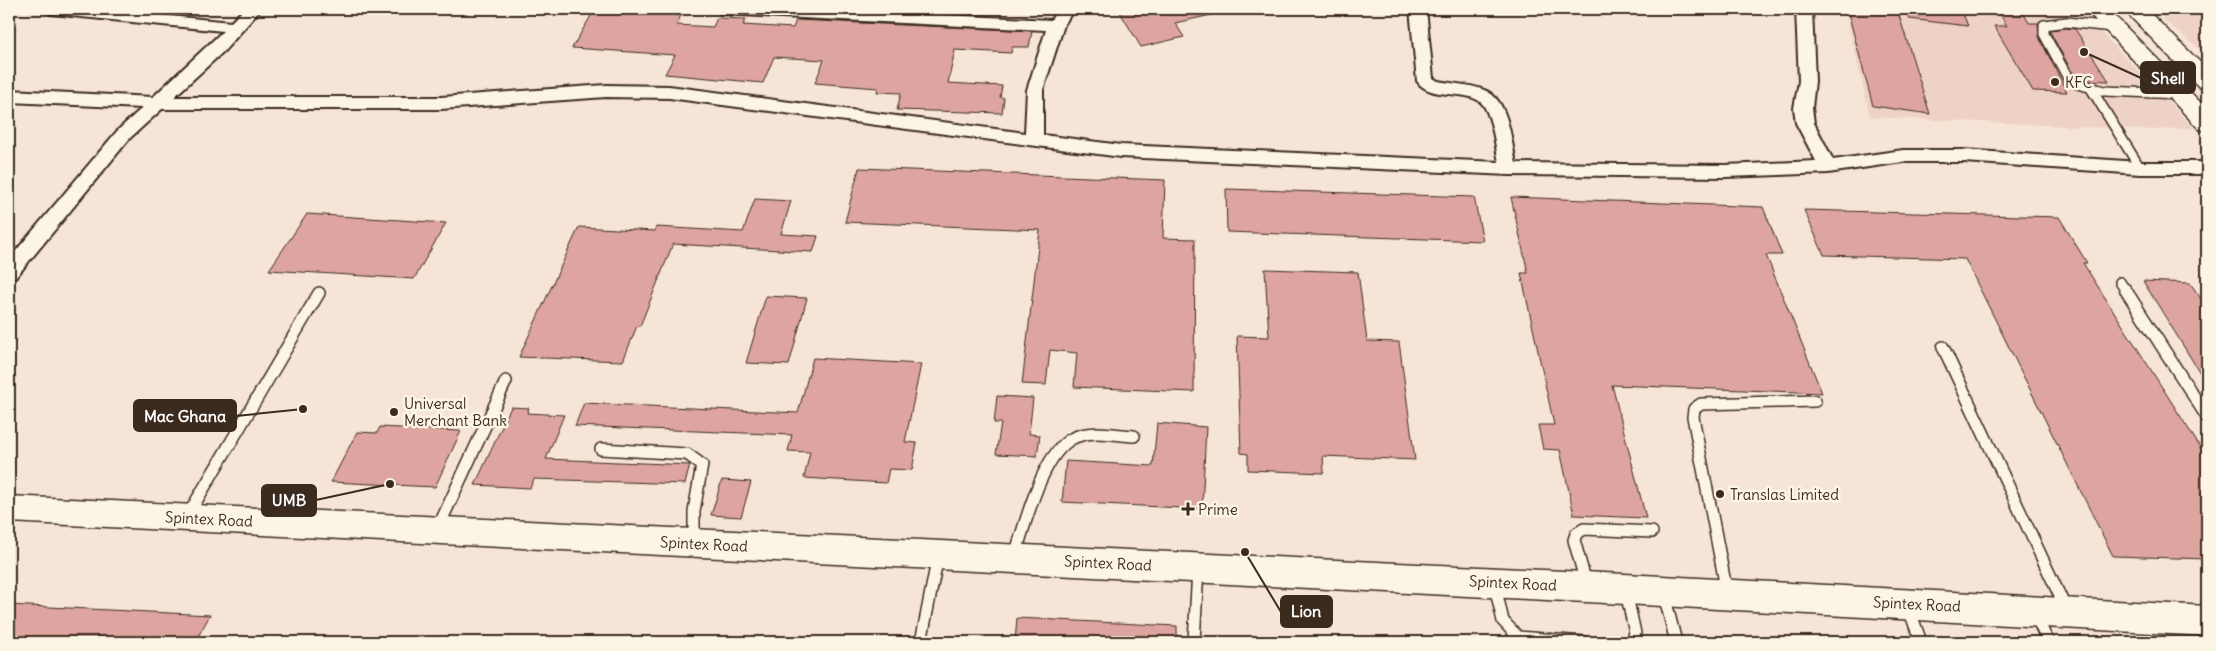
<svg xmlns="http://www.w3.org/2000/svg" width="2216" height="651" viewBox="0 0 2216 651" font-family="Delius,sans-serif">
  <style>
    .built { fill: #efd2c6 }
    .building { fill: #dea4a0; stroke: #3b2a1e }
    .lines { fill: none; stroke-linecap: round; stroke-linejoin: round }
    .service-far1-casing { stroke: #3b2a1e; stroke-width: 12 }
    .service-casing { stroke: #3b2a1e; stroke-width: 14 }
    .minor-casing { stroke: #3b2a1e; stroke-width: 4 }
    .secondary-casing { stroke: #3b2a1e; stroke-width: 3 }
    .service-far1 { stroke: #fcf5e5; stroke-width: 9 }
    .service { stroke: #fcf5e5; stroke-width: 11 }
    .minor { fill: #fcf5e5; fill-rule: evenodd }
    .secondary { fill: #fcf5e5; fill-rule: evenodd }
    .poi-dot { fill: #3b2a1e; stroke: #fcf5e5; stroke-width: 2 }
    .labels { text-anchor: middle; dominant-baseline: central; stroke-width: 5; stroke-linejoin: round; paint-order: stroke }
    .poi-label { font-size: 15px; fill: #3b2a1e; stroke: #fcf5e5; text-anchor: start }
    .street-label { font-size: 15px; fill: #3b2a1e; stroke: #fcf5e5 }
    .leader { fill: none; stroke: #3b2a1e; stroke-width: 2 }
    .callout-dot { fill: #3b2a1e; stroke: #fcf5e5; stroke-width: 2 }
    .callout { fill: #3b2a1e; stroke: #3b2a1e; stroke-width: 2 }
    .callout-label { font-size: 16px; text-anchor: middle; font-weight: bold; fill: #fff }
  </style>
  <rect width="100%" height="100%" fill="#f6e5d7"/>
  <filter id="ink" filterUnits="userSpaceOnUse"><feTurbulence type="fractalNoise" baseFrequency=".02" numOctaves="2"/><feDisplacementMap in="SourceGraphic" scale="10" xChannelSelector="R" yChannelSelector="G"/><feConvolveMatrix kernelMatrix="1 2 1 2 8 2 1 2 1" color-interpolation-filters="sRGB"/></filter>
  <g filter="url(#ink)">
    <path class="built" d="M1845,9H2078L2194,128L2153,130L1870,117Z
      M2155,9H2207V55L2167,23Z"/>
    <path class="building" d="M595,9L681,15L677,25L713,27L717,18L746,19L743,25L793,28L796,20L1032,31L1029,47H1012L1011,53L955,50L948,83L1002,86L1000,97L1004,98L1002,113L897,110L901,93L877,92L878,88L815,83L824,60L774,57L763,83L665,74L675,55L572,48Z
      M1118,9H1210L1211,15L1175,23L1184,37L1141,47Z
      M1847,9H1897L1930,114L1873,106Z
      M1910,9H1961L1968,26L1909,19Z
      M1997,9H2021L2029,23H2038L2039,37L2067,92L2033,91L1994,26H2007Z
      M2066,28L2075,29L2109,81L2086,80L2072,72L2050,32V30Z
      M859,168L1165,180L1163,238L1195,239L1194,392L1074,387L1077,353L1050,350L1046,385L1022,384L1040,230L845,222Z
      M1226,189L1474,197L1483,241L1227,232Z
      M1511,197L1763,207L1782,255H1766L1822,393L1612,385L1646,518L1574,515L1560,450L1543,449L1538,425H1554L1521,273H1528Z
      M755,199L791,201L781,234L818,236L813,252L673,244L640,326H637L623,361L519,357L579,227L655,231L656,227L743,232Z
      M1804,210L2059,217L2087,263H2083L2207,458V559L2113,556L1965,259L1824,255Z
      M307,214L446,223L414,279L269,270Z
      M1265,269L1358,272L1367,341L1399,342L1415,460L1323,456L1324,473L1248,470V454L1241,453L1237,336L1269,337Z
      M2143,281L2190,283L2207,307V384Z
      M766,296L807,298L789,365L746,363Z
      M813,358L921,364L905,442L917,443L912,470L889,469L886,483L804,478L810,452L788,451L792,435L575,426L584,403L798,413Z
      M997,396L1033,398L1029,434L1040,435L1037,456L996,454L1001,423H994Z
      M511,407L529,408L527,413L564,415L546,459L690,465L685,484L534,479L530,488L475,485Z
      M1157,423L1206,427L1202,509L1062,502L1066,461L1153,466Z
      M380,427L461,431L435,487L331,482L357,432L377,433Z
      M722,480L751,482L741,517L711,515Z
      M9,605L210,615L195,642H9Z
      M1017,618L1177,626V642H1015Z"/>
    <g class="lines">
      <defs>
        <path id="service-far1" d="M2112,27L2066,22L2044,25V34L2067,76L2077,84L2105,91L2179,94
          M2092,90L2140,168
          M2120,282L2126,291"/>
        <path id="service" d="M2125,289L2207,417
          M1943,347L2066,609
          M601,449L687,454L702,465L694,511V542
          M188,515L319,293
          M437,530L506,381
          M1014,558C1025,526 1041,454 1073,438C1090,429 1115,435 1134,436
          M1586,583L1574,540L1576,534L1584,529L1652,532
          M1495,586L1503,621L1518,637L1584,642
          M1626,592L1635,633L1632,642
          M1727,593L1693,417L1694,409L1701,404L1815,401
          M1664,594L1676,642
          M1909,609L1921,642
          M2036,616L2048,642
          M921,642L938,556
          M1194,642L1198,569"/>
        <path id="minor" d="M43,9H98L231,22L244,9H261L225,50L174,97H441L606,85L669,86L1025,133L1027,90L1046,30L721,14L713,9H818L1051,20L1058,9H1074L1064,25L1043,90V135L1121,145L1499,162C1495,145 1493,121 1484,106C1472,87 1430,102 1417,81L1410,9H1426L1433,78L1438,81C1452,84 1470,84 1484,90C1509,99 1511,141 1516,163L1726,165L1816,161L1796,123L1794,108L1799,81L1796,9H1812L1815,81L1812,108L1814,123L1833,160L1903,150H1964L2140,162H2207V174H2140L1964,162H1903L1828,173L1726,177L1509,175L1121,157L669,98L606,97L441,109H162L130,138L16,277L9,279V259L118,130L142,108L9,102V90L153,97L223,31L51,14Z"/>
        <path id="secondary" d="M2085,9H2108L2207,109V131L2199,129Z
          M2123,9H2146L2207,69V89L2199,87Z
          M9,496L1625,574L2207,606V636L1625,604L9,522Z"/>
      </defs>
      <use href="#service-far1" class="service-far1-casing"/>
      <use href="#service" class="service-casing"/>
      <use href="#minor" class="minor-casing"/>
      <use href="#secondary" class="secondary-casing"/>
      <use href="#service-far1" class="service-far1"/>
      <use href="#service" class="service"/>
      <use href="#minor" class="minor"/>
      <use href="#secondary" class="secondary"/>
    </g>
  </g>
  <g class="poi-dot">
    <circle cx="2055" cy="82" r="5"/>
    <circle cx="394" cy="412" r="5"/>
    <circle cx="1720" cy="494" r="5"/>
    <path d="M1185.5 501.5h5v5h5v5h-5v5h-5v-5h-5v-5h5z"/>
  </g>
  <g class="labels">
    <g class="poi-label">
      <text x="2065" y="82">KFC</text>
      <text x="404" y="403">Universal<tspan x="404" dy="17">Merchant Bank</tspan></text>
      <text x="1730" y="494">Translas Limited</text>
      <text x="1198" y="509">Prime</text>
    </g>
    <g class="street-label">
      <text transform="translate(209 519) rotate(3)">Spintex Road</text>
      <text transform="translate(704 544) rotate(3)">Spintex Road</text>
      <text transform="translate(1108 563) rotate(3)">Spintex Road</text>
      <text transform="translate(1513 583) rotate(3)">Spintex Road</text>
      <text transform="translate(1917 604) rotate(3)">Spintex Road</text>
    </g>
  </g>
  <path class="leader" d="M2084 52L2141 78M303 409L236 416M390 484L316 500M1245 552L1281 612"/>
  <g class="callout-dot">
    <circle cx="2084" cy="52" r="5"/>
    <circle cx="303" cy="409" r="5"/>
    <circle cx="390" cy="484" r="5"/>
    <circle cx="1245" cy="552" r="5"/>
  </g>
  <g class="callout">
    <rect x="2141" y="62" width="54" height="31" rx="5"/>
    <rect x="134" y="400" width="102" height="31" rx="5"/>
    <rect x="262" y="485" width="54" height="31" rx="5"/>
    <rect x="1281" y="596" width="51" height="31" rx="5"/>
  </g>
  <g class="callout-label">
    <text x="2168" y="84">Shell</text>
    <text x="185" y="422">Mac Ghana</text>
    <text x="289" y="506">UMB</text>
    <text x="1306" y="617">Lion</text>
  </g>
  <rect width="2216" height="651" fill="none" stroke="#fcf5e5" stroke-width="30"/>
  <rect x="15" y="15" width="2186" height="621" fill="none" stroke="#3b2a1e" stroke-width="2" filter="url(#ink)"/>
</svg>
